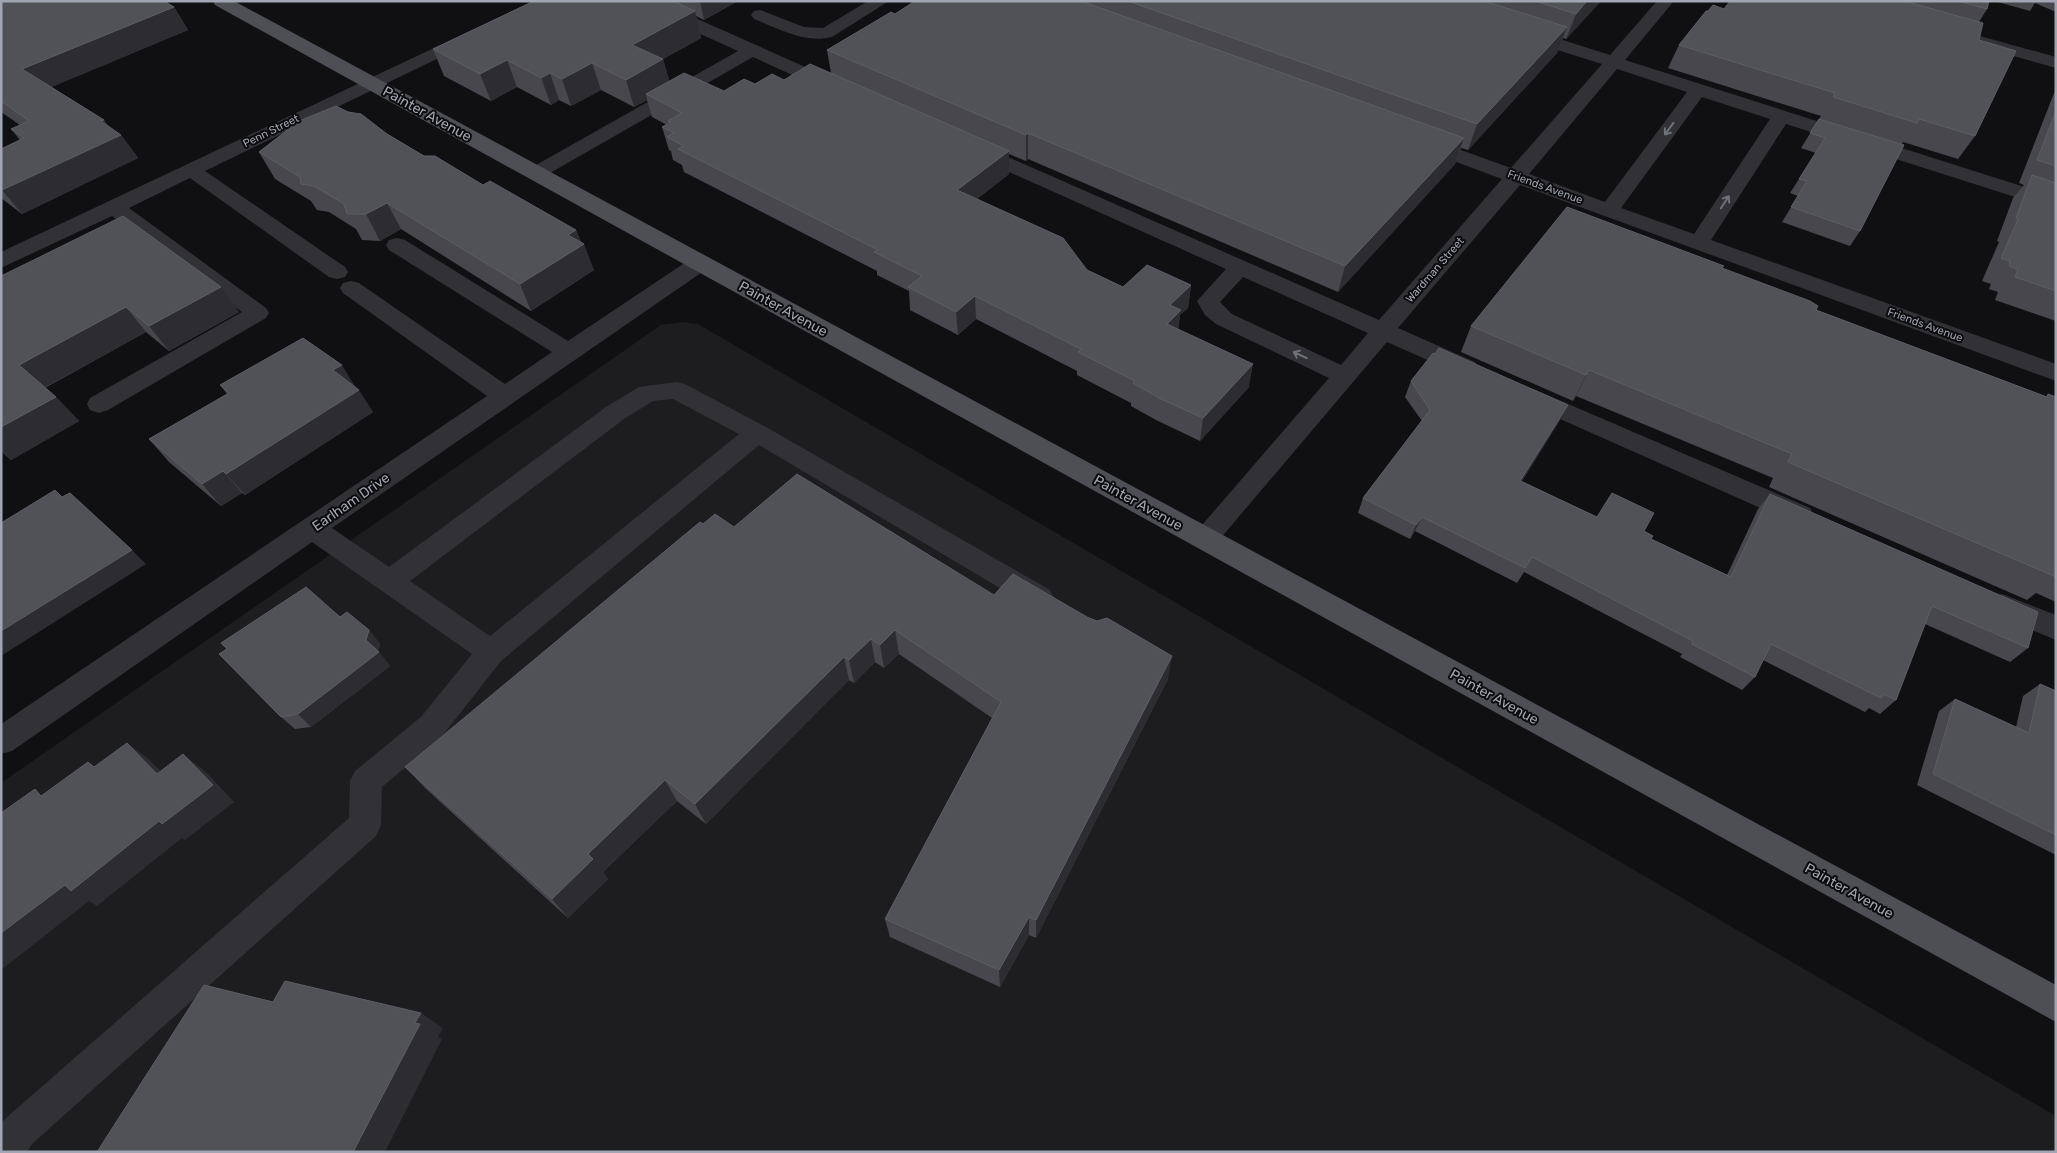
<svg xmlns="http://www.w3.org/2000/svg" width="2057" height="1153" viewBox="0 0 2057 1153" font-family="Rubik,sans-serif">
  <style>
    .built { fill: #1d1c1f }
    .lines { fill: none; stroke-linecap: round; stroke-linejoin: round }
    .minor { fill: #323236; fill-rule: evenodd }
    .major { fill: #4e4f55; fill-rule: evenodd }
    .wall { fill: #47474d }
    .shaded-wall { fill: #2d2d31 }
    .building { fill: #515158; stroke: #5d5f66 }
    .oneway { stroke: #70727a }
    .labels { text-anchor: middle; dominant-baseline: central; stroke-width: 4; stroke-linejoin: round; paint-order: stroke }
    .far-street-label { font-size: 11px; fill: #a2a6b2; stroke: #0b0b0d }
    .street-label { font-size: 14px; fill: #a2a6b2; stroke: #0b0b0d }
  </style>
  <rect width="100%" height="100%" fill="#101012"/>
  <path class="built" d="M683,322L698,324L2056,1116V1152H1V783L661,325Z"/>
  <g class="lines">
    <path class="minor" d="M634,1H657L839,82L841,86L839,90H825L753,57L543,177L536,179L529,177L526,173L529,169L738,51L636,5Z
      M868,1H889L832,37C805,44 779,29 754,19L751,15L754,11L760,10L804,27L823,28Z
      M1657,1H1674L1625,60L2056,197V210L1786,124L1711,240L2056,364V381L1520,185L1398,328L1475,362L1479,368L1475,374L1467,376L1459,374L1387,342L1214,546L1205,549L1196,546L1192,539L1196,532L1329,378L1216,324L1205,315L1197,301L1226,269L969,154L966,150L969,146H983L1379,320L1502,179L1416,147L1413,143L1416,139H1430L1511,168L1602,64L1519,38L1516,34L1519,30H1531L1610,55ZM1617,69L1687,92L1605,202L1529,174ZM1702,97L1770,119L1694,234L1621,208ZM1243,277L1368,333L1341,365L1232,314L1220,302Z
      M468,32L474,33L477,37L474,41L205,171L345,267L348,272L345,277L337,279L329,277L190,178L129,208L266,308L269,313L266,318L108,410L99,413L90,410L87,404L90,398L242,312L112,216L1,268V252Z
      M1980,36L2056,57V68L1974,45L1971,41L1974,37Z
      M397,238L405,240L568,341L692,258L700,256L708,258L711,263L708,268L332,528L389,567L606,407L639,387L676,382L685,384L766,427L1050,590L1054,598L1050,606L1040,609L1030,606L759,445L501,661L443,735L382,787L381,825L376,836L32,1144L27,1152H1V1123L6,1118L349,818L350,781L355,771L421,717L472,654L312,542L12,751L1,754V724L487,396L343,293L340,288L343,283L351,281L359,283L505,384L552,352L389,250L386,245L389,240ZM673,399L739,434L490,636L410,581L624,419L653,401Z
      M1531,388L1810,508L1814,515L1810,522L1801,525L1792,522L1522,402L1519,396L1522,390Z
      M2002,594L2056,615V640L1992,613L1988,605L1992,597Z"/>
    <path class="major" d="M213,1H234L2056,985V1022L215,5Z"/>
  </g>
  <path class="wall" d="M1,1L174,7L188,30L51,87L104,120L108,126L121,135L138,158L22,214L1,198V149L20,140L11,129L20,125L1,112Z
    M534,1H738L704,20L696,16L701,38L663,59L669,81L724,91L755,84L831,73L827,50L895,14L915,1H1601L1566,39L1563,38L1557,53L1468,150L1461,148L1455,164L1338,292L1028,159L1026,161L1009,154V174L977,199L1087,270L1123,287L1191,285L1188,308L1180,315L1178,329L1249,387L1200,441L1156,420L1131,406V403L1077,375V371L976,319L958,335L910,310L909,291L877,275V271L684,172L682,165L673,160L671,151L669,150L662,127L667,125L652,117L647,100L634,107L601,90L571,106L559,100L551,105L517,87L491,101L444,76L433,49Z
    M1730,1H1989L1987,9L1979,22V40L1975,136L1958,159L1903,142L1860,231L1850,246L1782,222L1798,196L1790,193L1816,153L1801,148L1821,116L1668,68L1679,45L1708,11L1724,9Z
    M1994,1H2056V12L2035,3L2030,11Z
    M2056,88V321L1995,300L1998,292L1989,289L1991,284L1982,281L1999,242L1997,241L2013,198L2024,185L2019,183Z
    M387,134L424,156L576,230L581,242L594,270L531,311L401,229L380,241L362,240L356,229L329,212L317,210L311,201L275,179L259,152Z
    M1722,268L1816,310L2046,397L2048,394L2056,397V602L2036,593L2027,600L1769,487L1773,478L1576,396L1573,401L1461,352L1471,326Z
    M1,276L239,312L169,351L146,332L45,388L56,397L79,421L11,460L1,451Z
    M1411,381L1560,420L1522,481L1597,517L1644,531L1651,539L1727,575L1758,509L1770,494L2028,648L2010,662L1925,624L1896,700L1880,714L1869,708L1865,712L1763,660L1755,677L1742,690L1680,657L1682,654L1524,572L1517,583L1415,531L1410,539L1358,513L1363,498L1422,421L1405,397Z
    M220,385L356,388L373,412L245,495L242,493L221,506L169,462L149,439L227,394Z
    M703,524L734,527L994,595L1168,679L1036,938L1029,935L1000,987L890,937L885,919L992,718L899,654L884,668L875,662L854,683L849,680L706,824L677,801L603,872L608,879L568,918L425,788L405,767Z
    M340,617L369,630L380,644L378,651L390,666L311,727L295,729L281,717Z
    M2040,684L2056,691V855L1917,785L1939,711L1955,699L2016,727L2023,696Z"/>
  <path class="shaded-wall" d="M700,1H738L704,20Z
    M1587,1H1601L1566,39L1576,14Z
    M174,7L188,30L40,92L22,69Z
    M695,11L701,38L640,72L632,45Z
    M1567,27L1557,53L1468,150L1477,124Z
    M663,59L671,86L646,94L647,100L634,107L626,80Z
    M507,60L517,87L491,101L480,74Z
    M592,63L601,90L571,106L562,79Z
    M550,73L559,100L551,105L541,78Z
    M104,120L116,137L121,135L138,158L22,214L2,190Z
    M1028,133V159L1026,161V135Z
    M1464,138L1455,164L1338,292L1345,266Z
    M1009,151V174L959,213L957,190Z
    M387,203L401,229L380,241L366,214Z
    M576,230L582,245L584,244L594,270L531,311L520,284L568,235Z
    M1191,285L1188,308L1180,315L1178,333L1164,347L1170,305Z
    M221,287L239,312L169,351L149,326Z
    M975,296L976,319L958,335L956,312Z
    M126,307L146,332L42,389L19,365Z
    M1253,364L1249,387L1200,441L1203,418Z
    M342,365L356,388L333,370Z
    M1589,370L1576,396L1573,401L1586,375Z
    M359,390L373,412L245,495L226,474Z
    M56,397L79,421L11,460L1,450V427Z
    M1568,405L1560,420L1513,496L1520,481Z
    M223,471L242,493L221,506L202,484Z
    M1422,517L1415,531L1410,539L1416,525Z
    M132,550L146,564L1,656V631Z
    M369,630L380,644L378,654L366,640Z
    M895,630L899,654L884,668L880,645Z
    M871,639L875,662L854,683L849,660Z
    M379,652L390,666L311,727L298,714Z
    M1172,656L1168,679L1036,938V920Z
    M844,657L849,680L706,824L695,804Z
    M127,743L150,760L179,791L157,774Z
    M183,754L205,771L234,802L185,840L182,838L97,906L89,901L1,970V933L65,885L159,821Z
    M665,780L677,801L603,872L608,879L568,918L552,899L588,854Z
    M1029,917V935L1000,987L999,970Z
    M421,1013L443,1028L438,1037L442,1039L385,1152H353Z"/>
  <path class="building" d="M1,1H164L174,7L22,69L104,120L101,121L121,135L2,190L1,189V149L24,138L11,129L29,121L1,101Z
    M534,1H673L695,11L632,45L663,59L626,80L592,63L562,79L550,73L541,78L507,60L480,74L433,49Z
    M915,1H1081L1464,138L1345,266L1028,133L1026,135L827,50L891,12L895,14Z
    M1128,1H1484L1567,27L1477,124Z
    M1535,1H1587L1576,14Z
    M1730,1H1904L1983,23L1979,40L2016,51L1975,136L1919,119L1917,123L1833,97L1835,93L1679,45L1706,11H1708L1713,5L1724,9Z
    M1958,1H1989L1987,9Z
    M810,64L1009,151L957,190L1063,238L1087,270L1123,287L1147,265L1191,285L1170,305L1181,310L1167,324L1253,364L1203,418L1159,398L1133,383L1135,381L1078,352L1081,349L975,296L956,312L908,287L922,276L874,252L878,250L678,149L684,146L667,137L674,133L662,127L671,122L668,121L682,113L646,94L684,73L724,91L744,79L755,84L772,74L784,80Z
    M336,106L348,112L361,114L387,134L424,156H435L483,185L490,181L576,230L568,235L584,244L520,284L387,203L366,214H347L344,204L314,186L301,184L300,177L259,152L299,121Z
    M2056,111V166L2037,160Z
    M1819,119L1904,145L1860,231L1791,207L1807,181L1799,179L1825,138L1810,133Z
    M2032,175L2056,183V291L2015,277L2018,269L2009,266L2010,261L2001,258L2018,219L2016,218Z
    M1567,207L1724,266L1722,268L1810,301L1818,306L1816,310L2047,397L2048,394L2056,397V577L1788,462L1792,454L1589,370L1586,375L1471,326Z
    M123,216L221,287L149,326L126,307L19,365L56,397L1,427V276Z
    M303,338L342,365L333,370L359,390L226,474L223,471L202,484L149,439L229,393L220,385Z
    M1439,348L1568,405L1520,481L1597,517L1612,493L1654,513L1644,531L1653,536L1651,539L1731,577L1770,494L2038,612L2028,648L1932,606L1896,700L1883,694L1881,698L1771,644L1755,677L1692,644L1693,641L1532,557L1525,568L1422,517L1416,525L1363,498L1430,410L1411,381L1433,353L1435,354Z
    M797,474L994,595L1013,574L1087,617L1097,621L1107,618L1172,656L1036,920L1029,917L999,970L885,919L1001,702L895,630L880,645L871,639L849,660L844,657L695,804L665,780L588,854L593,859L552,899L405,767L700,522L703,524L715,514L734,527Z
    M55,490L62,497L70,493L132,550L1,631V523Z
    M306,587L340,617L347,612L369,630L366,640L379,652L298,714L281,717L219,654L227,649L221,643Z
    M2040,684L2056,691V835L1933,774L1955,699L2029,733Z
    M127,743L157,774L183,754L213,785L162,824L159,821L71,891L65,885L1,933V813L35,789L41,796L88,762L94,767Z
    M285,981L421,1013L415,1023L420,1024L353,1152H97L204,985L273,1002Z"/>
  <defs><path id="oneway-shaft" d="M-6 0H5M1.5-3L5.5 0L1.5 3" fill="none" stroke-width="1.6" stroke-linecap="round" stroke-linejoin="round" transform="scale(1.25)"/></defs>
  <g class="oneway">
    <use href="#oneway-shaft" transform="translate(1669 129) rotate(126)"/>
    <use href="#oneway-shaft" transform="translate(1725 202) rotate(-57)"/>
    <use href="#oneway-shaft" transform="translate(1300 355) rotate(-155)"/>
  </g>
  <g class="labels">
    <g class="far-street-label">
      <text transform="translate(271 131) rotate(-26)">Penn Street</text>
      <text transform="translate(1545 187) rotate(20)">Friends Avenue</text>
      <text transform="translate(1435 270) rotate(-49)">Wardman Street</text>
      <text transform="translate(1925 325) rotate(20)">Friends Avenue</text>
    </g>
    <g class="street-label">
      <text transform="translate(427 114) rotate(29)">Painter Avenue</text>
      <text transform="translate(783 309) rotate(29)">Painter Avenue</text>
      <text transform="translate(351 502) rotate(-35)">Earlham Drive</text>
      <text transform="translate(1138 503) rotate(29)">Painter Avenue</text>
      <text transform="translate(1494 697) rotate(29)">Painter Avenue</text>
      <text transform="translate(1849 891) rotate(29)">Painter Avenue</text>
    </g>
  </g>
  <rect width="2057" height="1153" fill="none" stroke="#a2a6b2" stroke-width="5"/>
</svg>
